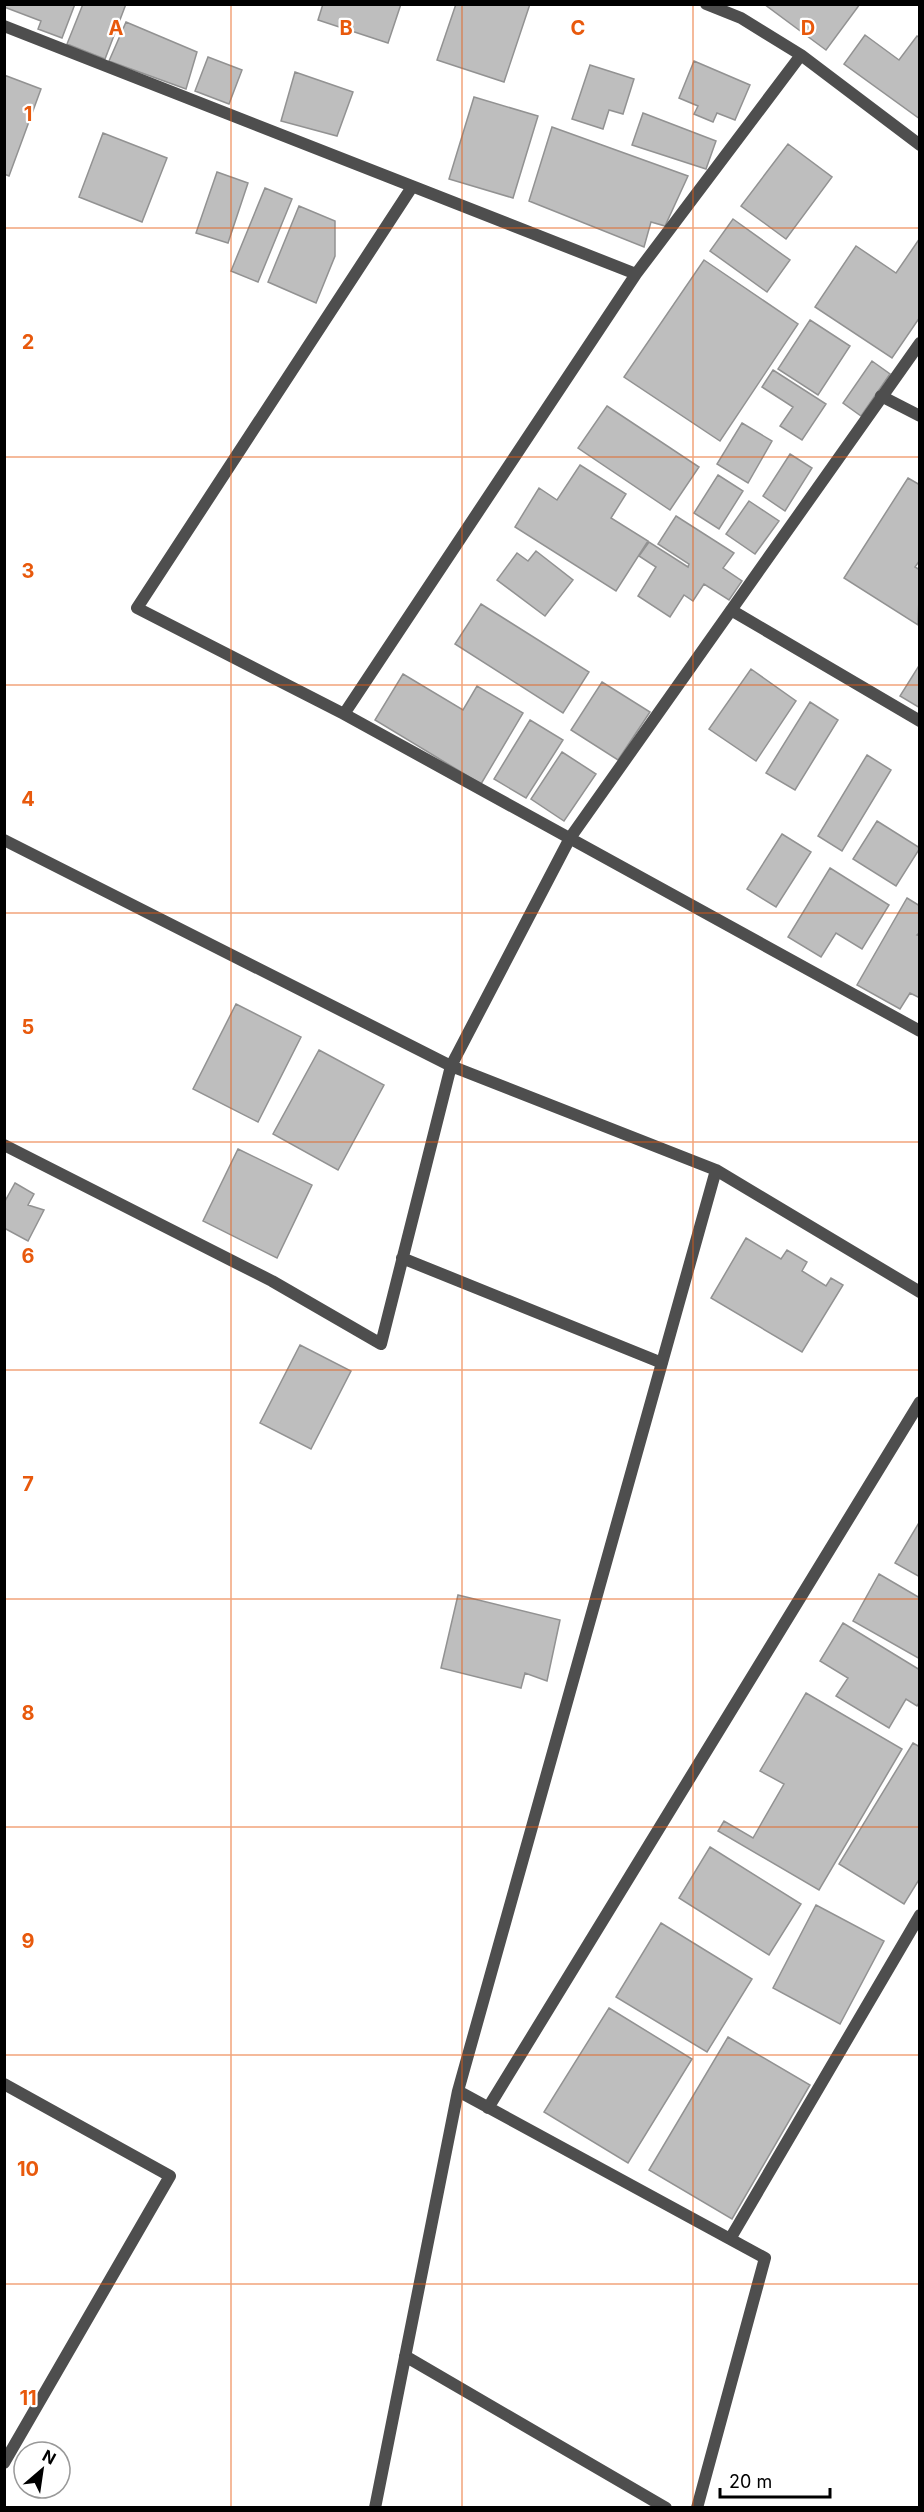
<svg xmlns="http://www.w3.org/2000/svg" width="924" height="2512" viewBox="0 0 924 2512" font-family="Inter,sans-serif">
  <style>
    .building { fill: #bebebe; stroke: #929292; stroke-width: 1.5 }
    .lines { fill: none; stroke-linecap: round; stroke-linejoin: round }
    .street { stroke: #4e4e4e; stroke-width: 12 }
    .grid { fill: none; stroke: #e8590c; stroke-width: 1.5; stroke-opacity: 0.55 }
    .grid-label { font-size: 20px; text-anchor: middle; font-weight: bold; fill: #e8590c; stroke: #fff; stroke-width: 4.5; stroke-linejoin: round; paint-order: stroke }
  </style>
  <rect width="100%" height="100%" fill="#fff"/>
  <path class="building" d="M4,4H75L62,38L38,29L41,21L4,7Z
    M83,4H126L105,59L67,44Z
    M323,4H401L388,43L318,20Z
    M456,4H530L504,82L437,60Z
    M764,4H860L826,50Z
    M126,22L197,52L186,89L109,61Z
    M865,35L899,60L917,36L920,38V119L844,64Z
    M208,57L242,70L229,104L195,91Z
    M694,61L750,85L735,120L717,113L713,122L694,114L698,106L679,98Z
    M590,65L634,79L623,114L609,110L603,129L572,119Z
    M295,72L353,92L337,136L281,121Z
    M4,75L41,89L9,176L4,174Z
    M474,97L538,116L513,198L449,179Z
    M643,113L716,141L706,169L632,145Z
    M552,127L688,176L665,226L651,222L644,247L529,201Z
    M103,133L167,158L142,222L79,197Z
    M788,144L832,177L786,239L741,206Z
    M217,172L248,183L228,243L196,233Z
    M265,188L292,199L258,282L231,271Z
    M299,206L335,221V256L316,303L268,282Z
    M733,219L790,260L767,292L710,251Z
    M920,238V317L892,358L815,307L856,246L896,273Z
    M704,260L798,324L720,441L624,377Z
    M810,320L850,346L818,395L778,369Z
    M872,361L890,374L861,416L843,403Z
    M773,370L826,404L802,440L780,426L793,407L762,387Z
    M607,406L699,467L670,510L578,448Z
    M742,423L772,441L748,483L717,464Z
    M790,454L812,468L785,511L763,496Z
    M580,465L626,494L611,518L648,541L616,591L515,527L539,488L557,500Z
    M718,475L743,491L719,529L694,513Z
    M908,478L920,485V560L915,567L920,570L918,625L844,578Z
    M749,501L779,521L755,554L726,534Z
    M676,516L734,553L723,568L742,581L729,600L704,584L693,601L684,595L670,617L638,596L656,567L639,556L649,542L688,567L689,564L658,544Z
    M536,551L573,580L545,616L497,580L517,553L528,561Z
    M481,604L589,672L563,713L455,644Z
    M920,664V708L900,696Z
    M751,669L796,701L756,761L709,729Z
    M403,674L463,710L477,686L523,713L481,784L375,720Z
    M602,682L650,712L618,760L571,730Z
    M810,702L838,720L795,790L766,773Z
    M530,720L563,740L526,798L494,779Z
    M562,752L596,774L564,821L531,799Z
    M867,755L891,770L842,851L818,836Z
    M877,821L920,848L896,886L853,859Z
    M782,834L811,852L776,907L747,889Z
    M830,868L889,905L862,949L836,933L821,957L788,937Z
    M907,898L920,906V932L917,935L920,936V998L910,993L900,1009L857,985Z
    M236,1004L301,1037L258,1122L193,1089Z
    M319,1050L384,1085L338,1170L273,1134Z
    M238,1149L312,1185L277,1258L203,1221Z
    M15,1183L34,1194L28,1205L44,1210L28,1241L4,1228V1203Z
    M746,1238L781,1259L787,1250L807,1262L802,1271L826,1286L831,1278L843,1285L802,1352L711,1298Z
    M300,1345L351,1371L311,1449L260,1423Z
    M920,1521V1577L895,1563Z
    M879,1574L920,1598V1659L853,1621Z
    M458,1595L560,1620L547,1681L525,1673L521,1688L441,1668Z
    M843,1623L920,1670V1701L917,1706L906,1699L889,1728L836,1696L848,1678L820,1661Z
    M806,1693L902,1749L819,1890L718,1831L724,1821L753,1838L784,1784L760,1771Z
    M913,1743L920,1747V1878L904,1904L839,1864Z
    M710,1847L801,1904L769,1955L679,1898Z
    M816,1905L884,1941L840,2024L773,1988Z
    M661,1923L752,1979L707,2052L616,1997Z
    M609,2008L692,2059L628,2163L544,2112Z
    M728,2037L810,2085L732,2219L649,2170Z"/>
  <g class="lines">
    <path class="street" d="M706,4L741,18L801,55L920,145
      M4,26L636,274L801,55
      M636,274L344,714L920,1031
      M881,396L920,416
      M731,610L920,721
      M344,714L137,608L412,187
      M4,840L451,1066L381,1344L272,1281L4,1145
      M716,1170L451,1066L570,838L920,343
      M402,1258L662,1363
      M4,2084L170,2176L4,2463
      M458,2091L730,2239L920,1915
      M488,2108L920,1402
      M405,2356L666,2508
      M375,2508L458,2091L716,1170L920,1292
      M697,2508L765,2258L730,2239"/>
  </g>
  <path class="grid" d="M231,4V2508M462,4V2508M693,4V2508M4,228H920M4,457H920M4,685H920M4,913H920M4,1142H920M4,1370H920M4,1599H920M4,1827H920M4,2055H920M4,2284H920"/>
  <g class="grid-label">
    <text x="116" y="35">A</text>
    <text x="346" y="35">B</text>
    <text x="578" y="35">C</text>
    <text x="808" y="35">D</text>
    <text x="28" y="121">1</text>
    <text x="28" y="349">2</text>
    <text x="28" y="578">3</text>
    <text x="28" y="806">4</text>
    <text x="28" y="1034">5</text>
    <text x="28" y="1263">6</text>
    <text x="28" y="1491">7</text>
    <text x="28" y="1720">8</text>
    <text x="28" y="1948">9</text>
    <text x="28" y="2176">10</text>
    <text x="28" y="2405">11</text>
  </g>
  <rect width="924" height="2512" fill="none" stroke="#000000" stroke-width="12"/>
  <g transform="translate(42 2470) rotate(29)"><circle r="28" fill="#ffffff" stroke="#999999" stroke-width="1.5"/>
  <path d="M0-4.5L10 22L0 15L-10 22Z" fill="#000000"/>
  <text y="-9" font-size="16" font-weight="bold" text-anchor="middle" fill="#000000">N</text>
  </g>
  <path d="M720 2488v9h110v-9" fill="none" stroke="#000000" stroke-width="3"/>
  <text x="729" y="2488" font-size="18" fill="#000000" stroke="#ffffff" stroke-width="4.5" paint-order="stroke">20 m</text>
</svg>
